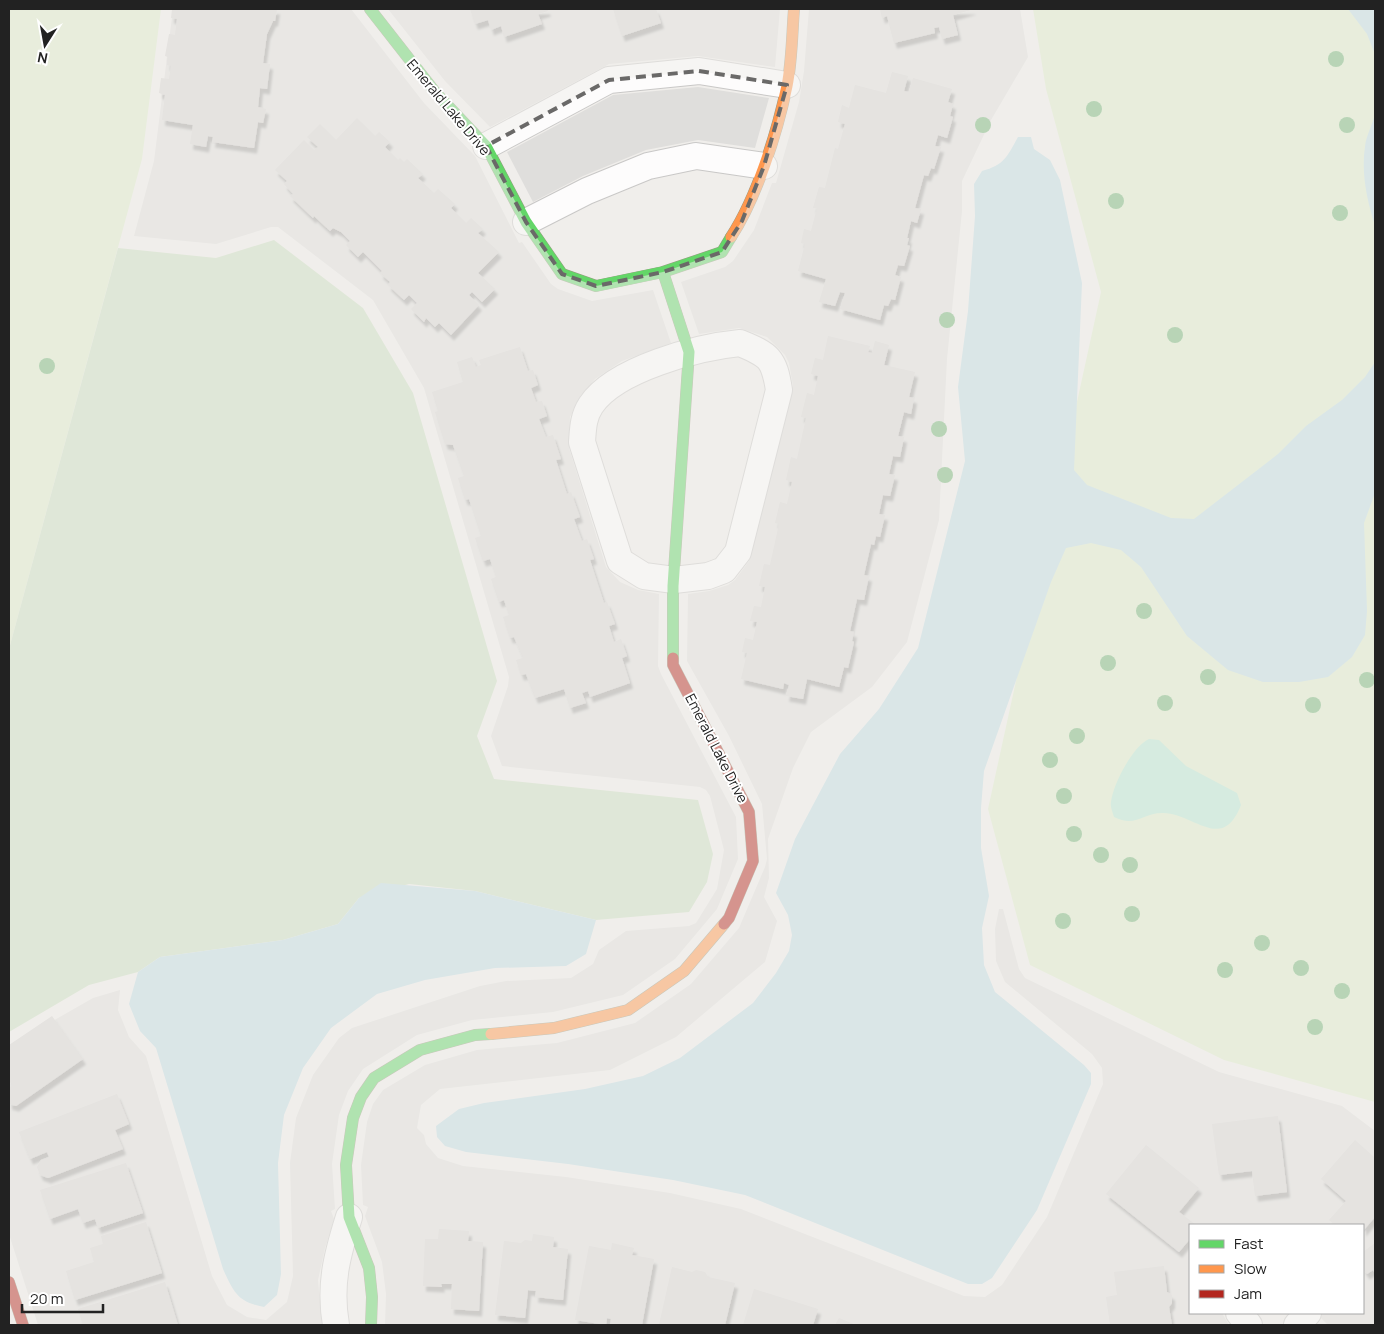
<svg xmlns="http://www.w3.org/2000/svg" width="1384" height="1334" viewBox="0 0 1384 1334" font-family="Manrope,sans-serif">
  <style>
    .residential { fill: #dfdedc }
    .grass { fill: #ddeccb }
    .forest { fill: #cbdec1 }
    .pitch { fill: #b7e6d2 }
    .water { fill: #bfdbe3 }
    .building { fill: #d7d4d2; filter: url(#shadow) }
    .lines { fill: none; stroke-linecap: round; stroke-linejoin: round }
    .street-casing { stroke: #c9c8c7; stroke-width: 28 }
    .fast-casing { stroke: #999a82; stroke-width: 12 }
    .slow-casing { stroke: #999a82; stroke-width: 12 }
    .jam-casing { stroke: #999a82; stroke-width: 12 }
    .street { stroke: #fdfcfc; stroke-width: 26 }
    .fast { stroke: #63d668; stroke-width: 11 }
    .slow { stroke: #ff974d; stroke-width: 11 }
    .jam { stroke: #b3261e; stroke-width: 11 }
    .tree { fill: #73b476 }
    .marked { fill: none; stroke: #6a6968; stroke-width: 4; stroke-dasharray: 10 6; stroke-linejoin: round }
    .labels { text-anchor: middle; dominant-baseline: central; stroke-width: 4; stroke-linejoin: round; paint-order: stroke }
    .street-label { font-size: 14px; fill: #222; stroke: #fff }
  </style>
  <defs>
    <filter id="shadow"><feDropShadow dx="3" dy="5.5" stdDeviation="1" flood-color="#0004"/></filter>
  </defs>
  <rect width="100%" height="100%" fill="#f0eeeb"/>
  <path class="residential" d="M173,9H351L424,103L475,156L519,243L522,242L551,284L558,289L592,301L653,290L671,343L622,361L595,379L581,395L570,417L569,448L606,567L620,582L638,590L659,594L658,666L661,674L736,817L738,859L717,909L675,959L623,995L553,1012L472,1020L417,1035L363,1069L348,1091L339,1115L332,1164L335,1209L331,1211L334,1219L325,1248L318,1280L322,1325H38L9,1234V1046L93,998L120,990L118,1010L129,1037L146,1056L212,1276L227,1305L247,1317L266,1320L287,1302L293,1276L290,1163L296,1118L313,1075L339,1038L352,1028L480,986L506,981L571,978L593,964L599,950L626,931L689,926L696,923L717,889L724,850L710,796L706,790L700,787L502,766L491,736L508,686L509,677L424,388L373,300L278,227H271L216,244L134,236L154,161Z
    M388,9H780L775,67L698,56L609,64L490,127L445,81Z
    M809,9H1020L1028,57L991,120L962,181V211L947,359L939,520L907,642L872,687L811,732L793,768L768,839L769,878L764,897L777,921L765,962L676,1037L610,1070L440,1089L421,1105L417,1128L424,1135L426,1144L438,1158L463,1166L566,1177L670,1193L741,1209L964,1296L985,1297L1002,1285L1047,1217L1103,1084L1102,1068L1092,1054L1005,982L996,961L995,929L999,909H1003L1019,969L1025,978L1219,1072L1342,1106L1375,1131V1325H1328L1321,1318L1322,1313H1363V1225H1190V1313H1222L1229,1325H385L386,1294L382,1262L365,1216L368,1207L363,1205L361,1165L367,1122L373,1104L383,1090L425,1065L477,1050L557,1043L635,1023L691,984L739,928L765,867L767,859L762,804L729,736L687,661L688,594L709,591L728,585L735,580L749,561L793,386L789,363L785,355L767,337L739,328L699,334L681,282L725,267L733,261L754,230L772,183H776L799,102L804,71Z
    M698,87L769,98L755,148L698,140L646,150L583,176L533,202L507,152L613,95Z"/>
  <path class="grass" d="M9,9H161L142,159L9,649Z
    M1033,9H1375V1102L1224,1060L1030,965L988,809L1101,292L1046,89Z"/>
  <path class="forest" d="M274,240L363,308L413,393L497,681L477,736L494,779L698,800L713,854L707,882L689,912L596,920L475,891L409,884L359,898L338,924L283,940L160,957L138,972L89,985L9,1032V649L118,248L216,258Z"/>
  <path class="pitch" d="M1149,739L1159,740L1186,766L1237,793L1241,805C1222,854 1193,812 1162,813C1143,813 1135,828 1114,817C1113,813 1110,807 1111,802C1113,784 1133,746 1149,739Z"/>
  <path class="water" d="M1348,9H1375V54L1367,34Z
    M1375,113V225C1367,201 1361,172 1365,147C1366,135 1373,125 1375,113Z
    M1018,137H1031L1034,149L1050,160L1060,180L1082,283L1074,470L1087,485L1171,518L1194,519L1278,454L1306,426L1342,400L1365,377L1375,362V493L1364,523L1367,611L1365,635L1352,657L1328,677L1299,682H1263L1228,670L1187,636L1141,567L1121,550L1091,543L1066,548L1051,582L984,771L981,808V848L989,896L982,928L984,965L995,992L1084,1065L1091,1073V1084L1037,1210L992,1278L982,1284H968L745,1195L673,1180L568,1164L466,1152L445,1146L437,1137L436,1126L459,1109L484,1103L585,1089L643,1076L680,1058L753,1003L776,973L789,951L792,935L788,915L776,893L795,839L840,754L879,709L918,648L965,461L958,387L968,311L975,216L974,184L982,171C1004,165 1007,157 1018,137Z
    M381,883L475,891L596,920L586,954L566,966L495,968L425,980L377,994L331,1028L303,1068L284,1115L278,1163L281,1274L277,1295L264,1307C238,1302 234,1293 223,1269L156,1048L140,1031L129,1004L138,972L160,957L283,940L338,924L359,898Z"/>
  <path class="building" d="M172,9H277L275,21H273L267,34L263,63L270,64L267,89L260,88L258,107L266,109L263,123L258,122L254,148L212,142L213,137L208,136L206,147L190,144L193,125L162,120L165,95L159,93L161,78L169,79L171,66L167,65L168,57L165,56L169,34L175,35L177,19L171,18Z
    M470,9H547L548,11L538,14L542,24L504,37L501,26L491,30L488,20L475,24Z
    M613,9H656L661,23L622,36Z
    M880,9H974L953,15L958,35L942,39L939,27L934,28L935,33L894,43L887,16L882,18Z
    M892,72L908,76L904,91L909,92L913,78L952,89L948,102L953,104L950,116L953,117L947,138L938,135L935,146L941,147L934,169L931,168L928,176L924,175L915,208L921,209L917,223L911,221L907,238H909L907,245L910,246L904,266L898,265L895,275L901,277L895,300L891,299L888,306L884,305L880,320L840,309L845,293L840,292L835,306L819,302L826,279L798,271L805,244L801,243L804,229L811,231L817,208H813L819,187L825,188L835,148L838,149L845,124L838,122L842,105L849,108L855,85L886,93Z
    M357,118L375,136L379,132L390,142L385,147L398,160L400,158L404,162L407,159L423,174L418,178L434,193L438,189L455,204L451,208L466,223L471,218L483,229L478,233L499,252L478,273L495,289L482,302L472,292L469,295L479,305L451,335L439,323L435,327L426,318L424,322L411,309L417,303L409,295L404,300L388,285L390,282L380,273L382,271L363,252L358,257L346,245L350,241L341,232L333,228L330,231L314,216L313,218L290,196L293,194L284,184L287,181L275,170L304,140L314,150L318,147L307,137L320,124L336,140Z
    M828,336L870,346L868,352L872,353L875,341L889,345L884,365L915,372L909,397L914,398L911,414L904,412L898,436L904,437L900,457L893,456L889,474L895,475L890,496L883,495L879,514L885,515L880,537L876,536L874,545L871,544L864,575L869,576L864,600L857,599L850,631L854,632L852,641L854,642L848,668L844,667L839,687L807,679L803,699L786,696L789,685L784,683L783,689L741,679L747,653L742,652L745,638L753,640L757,622L750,621L754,606L761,607L765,587L759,586L764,564L770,565L779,524L775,523L780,502L787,504L792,482L786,480L791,457L797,459L806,418L801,417L807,393L814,395L818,376L811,374L815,358L823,360Z
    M520,347L528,371L533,370L538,385L531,388L536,402L542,401L547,416L539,419L546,437L553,435L561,459L556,460L567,494L571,492L580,517L574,519L582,541L587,539L594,559L590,560L604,603L607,602L615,624L609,626L614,642L621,639L627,656L622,658L630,683L590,697L588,691L582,693L586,703L570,708L564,689L535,698L526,674L521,675L516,660L523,658L514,637L510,638L503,617L509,615L504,600L499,602L491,579L496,577L490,559L483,561L475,538L481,536L469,499L465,500L458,478L464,476L453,445L445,444L435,412L438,411L432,392L463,382L457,362L472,357L476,367L481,365L479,360Z
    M52,1016L83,1059L16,1106L9,1104V1088L12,1085L9,1080V1045Z
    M117,1094L129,1124L115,1130L123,1149L48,1178L40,1175L37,1167L41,1160L49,1157L47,1152L30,1159L19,1132Z
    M1278,1116L1287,1192L1255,1196L1252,1171L1219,1175L1212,1124Z
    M1355,1140L1375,1158V1217L1363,1231V1225H1335L1329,1220L1346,1201L1321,1179Z
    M1146,1145L1199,1188L1179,1212L1196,1225H1190V1239L1179,1252L1106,1194Z
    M126,1163L143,1213L98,1228L95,1219L83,1223L78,1209L50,1219L40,1190Z
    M146,1222L162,1273L75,1300L66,1271L94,1262L90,1248L103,1244L101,1236Z
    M439,1229L469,1231L468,1241L483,1242L479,1311L451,1309L452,1284H441L442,1287L423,1286L425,1239H438Z
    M533,1234L554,1237L553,1247L568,1249L563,1300L535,1297L536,1291L528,1290L525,1318L495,1315L504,1241L521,1243L525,1240L532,1241Z
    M612,1243L634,1248L632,1255L654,1259L642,1325H610L611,1319L607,1318L606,1325L575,1320L589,1246L611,1250Z
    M1375,1243V1273L1373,1270L1367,1274L1363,1269V1252Z
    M1164,1266L1167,1292L1172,1295V1303L1169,1307L1172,1325L1110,1324L1106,1297L1117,1295L1114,1272Z
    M672,1267L692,1272L696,1270L705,1272L708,1277L735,1283L725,1325H659Z
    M165,1282L178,1325H83L78,1309Z
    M754,1289L818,1309L813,1325H743Z
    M839,1318L856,1325H835Z"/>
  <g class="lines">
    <defs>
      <path id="street" d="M486,146L609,80L699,71L787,85
        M526,222L587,191L648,166L696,156L764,166
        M740,343C769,355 774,358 779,390L738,552L724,570L708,576L674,580L644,576L620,561L582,442C583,429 583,417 591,405C615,369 698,347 740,343Z
        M1239,1313L1249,1325
        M336,1325C329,1285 337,1255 349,1217
        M1297,1325L1308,1313"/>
      <path id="fast" d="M370,9L435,92L486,146L526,222L562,274L596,286L663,272L722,252L731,237
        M663,272L689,352L673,586V658
        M371,1325L372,1297L369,1268L349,1217L346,1165L353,1118L361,1097L374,1078L420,1050L475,1035L491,1034"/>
      <path id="slow" d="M731,237C757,197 777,133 787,86C792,61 792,34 794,9
        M491,1034L554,1028L628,1010L684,971L724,924"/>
      <path id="jam" d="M673,658V665L749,812L753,861L729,918L724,924
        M9,1282L23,1325"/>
    </defs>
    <use href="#street" class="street-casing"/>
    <use href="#fast" class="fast-casing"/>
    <use href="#slow" class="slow-casing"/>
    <use href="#jam" class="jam-casing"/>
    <use href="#street" class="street"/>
    <use href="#fast" class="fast"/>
    <use href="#slow" class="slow"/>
    <use href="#jam" class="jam"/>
  </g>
  <g class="tree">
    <circle cx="1336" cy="59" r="8"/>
    <circle cx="1094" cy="109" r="8"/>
    <circle cx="983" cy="125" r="8"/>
    <circle cx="1347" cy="125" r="8"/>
    <circle cx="1116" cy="201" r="8"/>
    <circle cx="1340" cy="213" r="8"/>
    <circle cx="947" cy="320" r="8"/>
    <circle cx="1175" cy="335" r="8"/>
    <circle cx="47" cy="366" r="8"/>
    <circle cx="939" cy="429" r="8"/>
    <circle cx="945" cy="475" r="8"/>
    <circle cx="1144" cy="611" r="8"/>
    <circle cx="1108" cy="663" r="8"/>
    <circle cx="1208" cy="677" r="8"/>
    <circle cx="1367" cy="680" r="8"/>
    <circle cx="1165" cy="703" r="8"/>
    <circle cx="1313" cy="705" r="8"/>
    <circle cx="1077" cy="736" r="8"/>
    <circle cx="1050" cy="760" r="8"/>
    <circle cx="1064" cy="796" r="8"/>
    <circle cx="1074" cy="834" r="8"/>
    <circle cx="1101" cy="855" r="8"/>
    <circle cx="1130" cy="865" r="8"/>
    <circle cx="1132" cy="914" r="8"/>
    <circle cx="1063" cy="921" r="8"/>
    <circle cx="1262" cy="943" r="8"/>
    <circle cx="1301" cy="968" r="8"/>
    <circle cx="1225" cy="970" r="8"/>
    <circle cx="1342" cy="991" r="8"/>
    <circle cx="1315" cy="1027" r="8"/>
  </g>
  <path d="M0 0H1384V1334H0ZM699,71L787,85L764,166L742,221L722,252L663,272L596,286L562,274L526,222L486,146L609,80Z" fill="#f0eeeb" fill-opacity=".55" fill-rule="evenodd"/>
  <path class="marked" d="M699,71L787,85L764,166L742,221L722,252L663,272L596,286L562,274L526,222L486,146L609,80Z"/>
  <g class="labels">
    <g class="street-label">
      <text transform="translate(449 107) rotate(50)">Emerald Lake Drive</text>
      <text transform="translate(717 748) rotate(63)">Emerald Lake Drive</text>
    </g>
  </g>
  <rect width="1384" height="1334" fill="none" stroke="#222222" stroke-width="20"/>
  <rect x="1189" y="1224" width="175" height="90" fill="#ffffff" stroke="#a7a7a7"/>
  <rect x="1199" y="1240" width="25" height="8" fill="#63d668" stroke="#a7a7a7"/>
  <text x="1234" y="1249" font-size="15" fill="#222222">Fast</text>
  <rect x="1199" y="1265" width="25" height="8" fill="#ff974d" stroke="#a7a7a7"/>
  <text x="1234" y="1274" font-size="15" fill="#222222">Slow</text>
  <rect x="1199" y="1290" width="25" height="8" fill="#b3261e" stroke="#a7a7a7"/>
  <text x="1234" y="1299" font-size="15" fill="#222222">Jam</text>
  <g transform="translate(45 45) rotate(191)" stroke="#ffffff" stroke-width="4" paint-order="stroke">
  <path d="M0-4L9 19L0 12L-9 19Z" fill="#222222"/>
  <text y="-8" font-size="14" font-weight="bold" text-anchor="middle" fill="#222222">N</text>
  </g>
  <path d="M22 1304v8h81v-8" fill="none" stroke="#222222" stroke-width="2.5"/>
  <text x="30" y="1304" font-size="15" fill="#222222" stroke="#ffffff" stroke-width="4" paint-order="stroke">20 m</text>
</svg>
